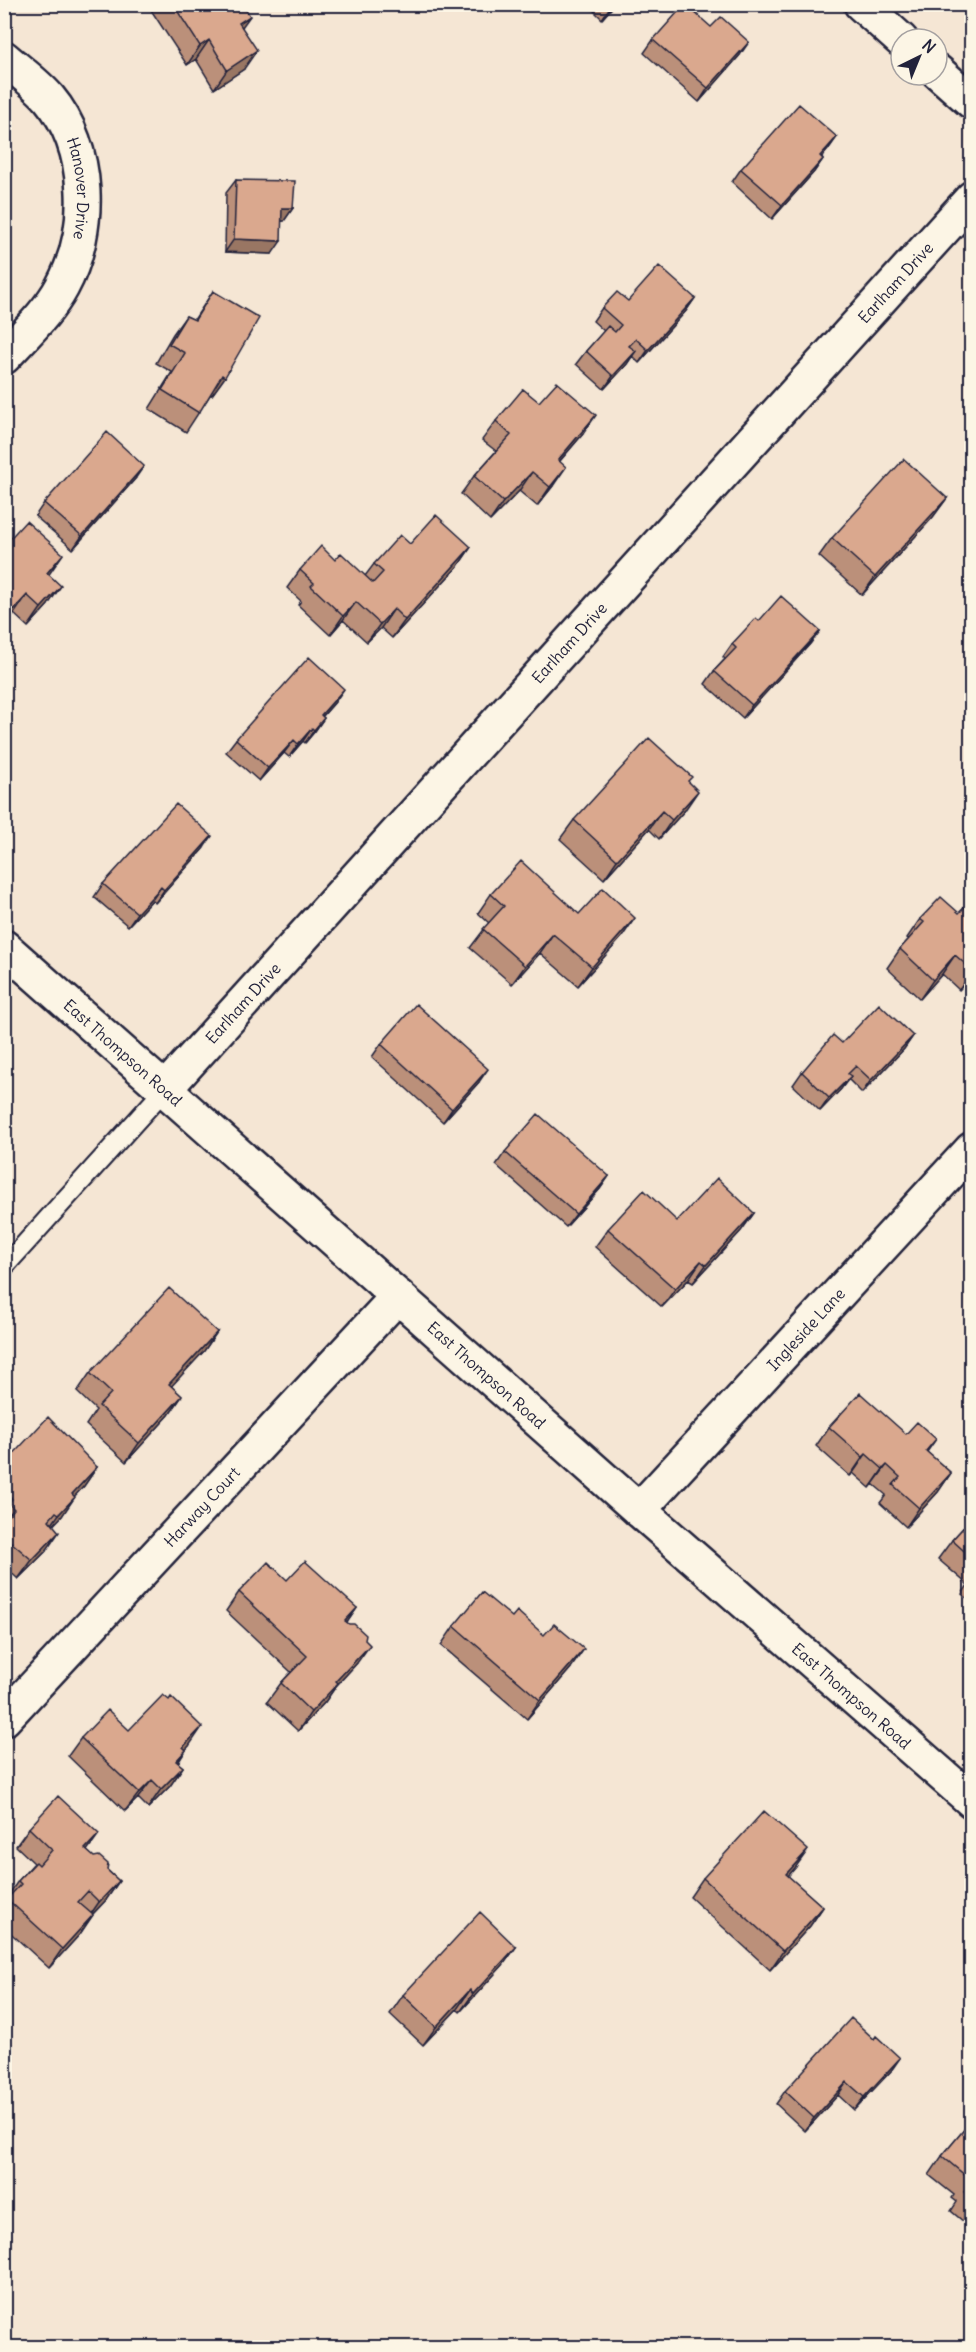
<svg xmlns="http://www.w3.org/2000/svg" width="976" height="2352" viewBox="0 0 976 2352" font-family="Delius,sans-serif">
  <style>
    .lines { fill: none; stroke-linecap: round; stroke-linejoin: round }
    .service-casing { stroke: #22223b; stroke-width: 22 }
    .minor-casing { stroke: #22223b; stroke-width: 38 }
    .secondary-casing { stroke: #22223b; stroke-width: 38 }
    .service { stroke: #fcf5e5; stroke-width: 18 }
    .minor { stroke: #fcf5e5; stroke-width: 33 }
    .secondary { stroke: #fcf5e5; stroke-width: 33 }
    .wall { fill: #bb907a; stroke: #22223b; stroke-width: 1.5 }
    .shaded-wall { fill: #997663; stroke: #22223b; stroke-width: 1.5 }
    .building { fill: #daa88e; stroke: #22223b; stroke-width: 1.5 }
    .labels { text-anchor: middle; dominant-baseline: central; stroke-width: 6; stroke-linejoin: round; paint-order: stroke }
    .street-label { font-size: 16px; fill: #22223b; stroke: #fcf5e5 }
  </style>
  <rect width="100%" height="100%" fill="#f5e6d4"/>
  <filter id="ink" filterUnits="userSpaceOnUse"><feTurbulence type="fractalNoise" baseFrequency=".0167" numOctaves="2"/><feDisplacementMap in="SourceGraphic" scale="12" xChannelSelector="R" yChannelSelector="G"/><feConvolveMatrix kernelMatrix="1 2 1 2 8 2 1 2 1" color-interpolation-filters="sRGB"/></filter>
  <g filter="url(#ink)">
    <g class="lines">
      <defs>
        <path id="service" d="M4,1267L165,1089"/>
        <g id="minor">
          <path d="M861,4L901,40"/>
          <path id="s1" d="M4,58C19,71 36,83 49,98C91,148 93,230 62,287C48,313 24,335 4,357"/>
          <path d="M937,71L972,102"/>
          <path id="s2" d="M165,1089L972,198"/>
          <path id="s3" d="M639,1510L972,1149"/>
          <path id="s4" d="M4,1719L398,1296"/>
        </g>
        <g id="secondary">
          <path id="s5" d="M4,947L639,1510L972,1801"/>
        </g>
      </defs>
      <use href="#service" class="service-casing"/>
      <use href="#minor" class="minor-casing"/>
      <use href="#secondary" class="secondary-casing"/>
      <use href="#service" class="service"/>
      <use href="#minor" class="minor"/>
      <use href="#secondary" class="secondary"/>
    </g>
    <path class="wall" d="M151,4H243L242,28L244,69L214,89L196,59L187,65L149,7Z
      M587,4H615L602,19Z
      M653,40L740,55L699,102L644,53Z
      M837,137L822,157L823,159L814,172L772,219L732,182L741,169Z
      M236,180L293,208L284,221H281L272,254L225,252L226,193Z
      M213,291L225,377L212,395H210L186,432L149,409L172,372L156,363L173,334L186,316L194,320Z
      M695,298L686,311L639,363L632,356L627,364L604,389L576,364L586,351L604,331L593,321L602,308L628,301Z
      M539,402L583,434L560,461L553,486L537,506L519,491L490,521L461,494L474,476L496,451L482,440L496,421Z
      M135,479L73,549L35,516L44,503Z
      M947,498L933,517L862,595L819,556L832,538Z
      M410,544L471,547L458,566L392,638L381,628L367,642L343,620L330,635L298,605L301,601L287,588L300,570L335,560L365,576L374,564Z
      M4,545L49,574L48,605L28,627L14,614Z
      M759,621L820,631L810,644L743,718L705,684L714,671L725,659L723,657L732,644Z
      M335,702L322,717L324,718L315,731L305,743L303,741L289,757L284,753L259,781L226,752L236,739Z
      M688,782L685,810L659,839L649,829L604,879L560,839L574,820Z
      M203,849L155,903L152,900L128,926L94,897L103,884Z
      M491,894L579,914L622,937L578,986L540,953L512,984L470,948L489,923L478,913Z
      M972,900V980L969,978L959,990L942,974L920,999L887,968L900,949L909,939L907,938L920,919L959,913Z
      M913,1036L904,1049L862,1093L848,1079L841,1089L820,1111L793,1085L802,1072L842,1043Z
      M381,1044L479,1082L443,1122L372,1057Z
      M505,1152L609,1176L600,1189L566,1227L496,1165Z
      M754,1213L741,1231L693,1283L688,1280L662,1307L595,1247L608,1229Z
      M217,1332L204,1351L171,1386L182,1396L169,1415L126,1462L86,1425L96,1410L77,1392L90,1373Z
      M829,1427L906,1434L936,1439L927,1452L951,1473L938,1492L906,1527L880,1503L886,1495L873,1484L870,1488L853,1473L850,1476L816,1446Z
      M4,1464L97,1467L84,1486L74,1496L62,1516L53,1525L46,1551L18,1579L4,1566Z
      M972,1518V1602L962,1594L968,1585L938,1559L952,1540Z
      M287,1580L357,1608L347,1622L357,1663L336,1686L325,1702L298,1731L267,1702L281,1683L291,1672L226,1611L239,1592Z
      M512,1617L571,1668L527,1719L441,1645L454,1626Z
      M129,1730L189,1746L186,1749V1750L178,1763L183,1767L170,1786L148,1808L138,1798L125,1811L68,1756L81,1738Z
      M29,1828L87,1851L119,1881L106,1900L92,1915L80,1934L49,1968L4,1927V1902L6,1900H5L18,1881L34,1863L16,1846Z
      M795,1868L788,1876L823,1907L810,1926L770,1970L690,1897L703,1878Z
      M516,1947L503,1965L460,2012L457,2009L423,2045L390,2014L403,1995Z
      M874,2039L891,2071L854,2110L838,2095L805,2131L776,2104L785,2091Z
      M972,2120V2217L970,2216L964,2222L951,2211L957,2202L952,2198L954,2195L929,2175L942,2156Z"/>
    <path class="shaded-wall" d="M612,4H615L602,19Z
      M250,16L237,34L239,23Z
      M209,40L196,59L187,65L200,46Z
      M749,42L740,55L699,102L708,88Z
      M257,50L244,69L214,89L227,70Z
      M837,137L828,150L811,169L820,156Z
      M823,159L814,172L772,219L782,205Z
      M282,208H293L284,221H273Z
      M234,239L281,241L272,254L225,252Z
      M695,298L686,311L639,363L648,350Z
      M636,351L627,364L604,389L613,376Z
      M222,375L225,377L212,395L208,394Z
      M596,415L583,434L545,478L558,460Z
      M144,466L135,479L73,549L82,536Z
      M566,467L553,486L537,506L550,487Z
      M532,472L519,491L490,521L503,502Z
      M947,498L933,517L862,595L875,577Z
      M471,547L458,566L392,638L405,620Z
      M63,554L50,573L34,591L47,573Z
      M61,586L48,605L28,627L41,608Z
      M27,595L14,614L4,624V620Z
      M356,602L343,620L330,635L343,616Z
      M394,609L381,628L367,642L380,624Z
      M820,631L810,644L743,718L752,705Z
      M344,689L335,702L312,728L321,715Z
      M324,718L315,731L305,743L314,730Z
      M312,728L303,741L289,757L298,744Z
      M294,740L284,753L259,781L268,768Z
      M698,791L685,810L659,839L672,820Z
      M662,811L649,829L604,879L617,860Z
      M212,836L203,849L155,903L164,890Z
      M161,887L152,900L128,926L137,913Z
      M635,918L622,937L578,986L592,967Z
      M553,934L540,953L512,984L525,966Z
      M955,955L942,974L920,999L933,980Z
      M972,972V975L959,990Z
      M913,1036L904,1049L862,1093L871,1080Z
      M488,1069L479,1082L443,1122L452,1109Z
      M851,1076L841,1089L820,1111L829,1098Z
      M609,1176L600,1189L566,1227L576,1214Z
      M754,1213L741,1231L693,1283L706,1265Z
      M701,1261L688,1280L662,1307L675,1289Z
      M217,1332L204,1351L156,1403L169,1384Z
      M182,1396L169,1415L126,1462L139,1443Z
      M866,1454L853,1473L850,1476L863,1457Z
      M887,1465L873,1484L870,1488L883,1469Z
      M97,1467L84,1486L59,1513L72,1494Z
      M951,1473L938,1492L906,1527L919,1508Z
      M75,1497L62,1516L46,1533L59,1514Z
      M59,1532L46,1551L18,1579L32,1560Z
      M357,1608L344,1627L345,1621Z
      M370,1645L357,1663L336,1686L325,1702L298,1731L311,1712L336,1681Z
      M584,1649L571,1668L527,1719L540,1700Z
      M202,1727L189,1746L170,1766L183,1747Z
      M186,1750L173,1769L176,1761Z
      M183,1767L170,1786L148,1808L161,1789Z
      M152,1780L138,1798L125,1811L139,1793Z
      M99,1834L86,1852L85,1849Z
      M808,1850L795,1868L773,1893L786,1874Z
      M119,1881L106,1900L86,1921L99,1902Z
      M823,1907L810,1926L770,1970L783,1951Z
      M93,1915L80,1934L49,1968L62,1949Z
      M516,1947L503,1965L460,2012L473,1994Z
      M470,1990L457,2009L423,2045L436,2027Z
      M900,2058L891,2071L854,2110L864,2097Z
      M847,2082L838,2095L805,2131L814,2118Z"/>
    <path class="building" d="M173,4H243L250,16L239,23L257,50L227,70L209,40L200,46Z
      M685,4L711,27L721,17L749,42L708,88L653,40Z
      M799,104L837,137L820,156L823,159L782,205L741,169Z
      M236,180L295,181L293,208H282L281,241L234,239Z
      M659,266L695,298L648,350L636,339L629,346L636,351L613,376L586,351L608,326L615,332L621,325L602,308L617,292L628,301Z
      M213,291L259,318L225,377L222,375L199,413L162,390L185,353L169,344L186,316L195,320Z
      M557,382L596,415L558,460L566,467L550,487L532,472L503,502L474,476L511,435L496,421L523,389L539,402Z
      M107,432L144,466L82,536L44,503Z
      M904,459L947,498L875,577L832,538Z
      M436,515L471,547L405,620L394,609L380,624L356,602L343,616L311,586L314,583L300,570L321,546L335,560L341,553L373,583L383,572L374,564L400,535L410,544Z
      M26,521L63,554L47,573L61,586L41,608L27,595L4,620V545Z
      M781,596L820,631L752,705L714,671L736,648L732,644L756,618L759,621Z
      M309,657L344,689L321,715L324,718L314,730L312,728L298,744L294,740L268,768L236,739Z
      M649,738L692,777L688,781L698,791L672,820L662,811L617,860L574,820Z
      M176,804L212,836L164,890L161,887L137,913L103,884Z
      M521,861L579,914L603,888L635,918L592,967L553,934L525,966L483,929L504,906L491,894Z
      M941,897L959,913L972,900V970L955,955L933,980L900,949L924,922L920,919Z
      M416,1004L488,1069L452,1109L381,1044Z
      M879,1004L913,1036L871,1080L856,1066L848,1074L851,1076L829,1098L802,1072L833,1035L842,1043Z
      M538,1114L609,1176L576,1214L505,1152Z
      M717,1178L754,1213L706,1265L701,1261L675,1289L608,1229L644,1190L677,1221Z
      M169,1288L217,1332L169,1384L182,1396L139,1443L99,1406L111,1393L90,1373Z
      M860,1393L906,1434L917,1422L936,1439L926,1451L951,1473L919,1508L893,1485L900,1477L887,1465L883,1469L866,1454L863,1457L829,1427Z
      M48,1417L97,1467L72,1494L75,1497L59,1514L56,1512L49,1520L59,1532L32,1560L4,1536V1520L14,1509L8,1503L12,1499L4,1492V1464Z
      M972,1518V1558L952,1540Z
      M305,1561L357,1608L345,1621L349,1624H354L366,1635L365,1640L370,1645L336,1681L338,1683L311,1712L281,1683L307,1656L239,1592L268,1562L287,1580Z
      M482,1592L512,1617L517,1611L544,1635L554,1624L584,1649L540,1700L454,1626Z
      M163,1695L169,1700L171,1697L202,1727L183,1747L186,1750L176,1761L183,1767L161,1789L152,1780L139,1793L81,1738L108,1710L129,1730Z
      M58,1796L99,1834L85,1849L94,1857L99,1856L108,1864L107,1870L119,1881L99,1902L88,1891L78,1902L93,1915L62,1949L7,1899L21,1884L18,1881L36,1862L39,1865L52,1850L29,1828Z
      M764,1811L808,1850L786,1874L823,1907L783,1951L703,1878Z
      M480,1912L516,1947L473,1994L470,1990L436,2027L403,1995Z
      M851,2018L874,2039L876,2036L900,2058L864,2097L847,2082L814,2118L785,2091Z
      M972,2120V2199L964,2192L971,2183L966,2179L967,2177L942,2156Z"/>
  </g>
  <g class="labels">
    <g class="street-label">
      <text stroke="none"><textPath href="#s1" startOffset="158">Hanover Drive</textPath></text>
      <text stroke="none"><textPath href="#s2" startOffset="1088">Earlham Drive</textPath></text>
      <text stroke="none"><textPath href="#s2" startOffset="602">Earlham Drive</textPath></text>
      <text stroke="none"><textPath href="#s2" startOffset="116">Earlham Drive</textPath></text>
      <text stroke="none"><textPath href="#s5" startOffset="159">East Thompson Road</textPath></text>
      <text stroke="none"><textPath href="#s3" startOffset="246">Ingleside Lane</textPath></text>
      <text stroke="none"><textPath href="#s5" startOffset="645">East Thompson Road</textPath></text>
      <text stroke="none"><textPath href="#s4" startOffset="290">Harway Court</textPath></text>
      <text stroke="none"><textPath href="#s5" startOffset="1131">East Thompson Road</textPath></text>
    </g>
  </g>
  <rect width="976" height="2352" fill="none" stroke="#fcf5e5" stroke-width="24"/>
  <rect x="12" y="12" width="952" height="2328" fill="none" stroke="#22223b" stroke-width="2" filter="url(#ink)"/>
  <g transform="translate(919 57) rotate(43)"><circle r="28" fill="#fcf5e5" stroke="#a5a1a1" stroke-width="1.5"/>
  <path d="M0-4.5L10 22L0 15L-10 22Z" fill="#22223b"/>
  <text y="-9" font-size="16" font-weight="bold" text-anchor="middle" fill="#22223b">N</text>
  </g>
</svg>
